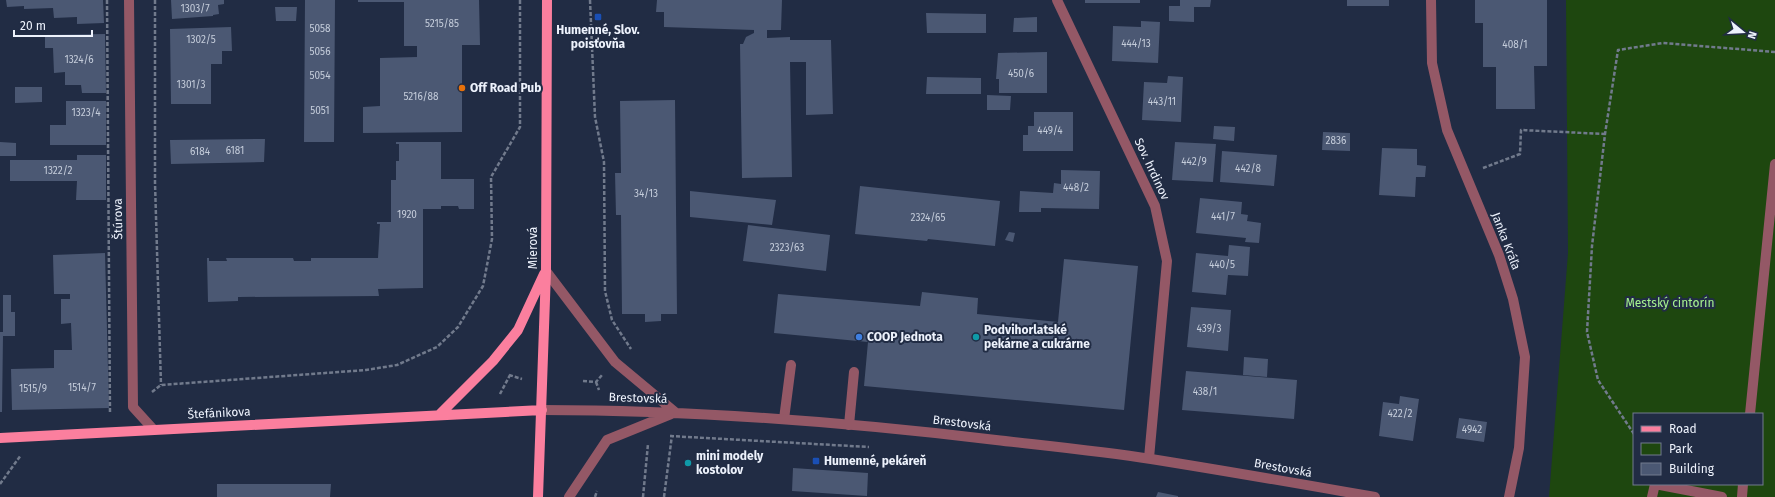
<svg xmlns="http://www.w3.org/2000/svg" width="1775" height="497" viewBox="0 0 1775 497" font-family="'Fira Sans',sans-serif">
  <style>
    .green { fill: #1e470f; fill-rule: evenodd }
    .building { fill: #4b5873 }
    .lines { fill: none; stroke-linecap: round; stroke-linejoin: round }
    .path { stroke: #717a8c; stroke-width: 2.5; stroke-dasharray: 4 2; stroke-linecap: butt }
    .service { stroke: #945866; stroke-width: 10 }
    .minor { stroke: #945866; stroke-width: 10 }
    .tertiary { stroke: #945866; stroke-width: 10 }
    .primary { stroke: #fb7f9e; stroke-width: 10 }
    .transit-dot { fill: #1a4fb4; stroke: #212c44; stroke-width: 1.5 }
    .food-dot { fill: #e8710a; stroke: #212c44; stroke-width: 1.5 }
    .shop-dot { fill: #3f7fe0; stroke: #212c44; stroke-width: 1.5 }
    .culture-dot { fill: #0f9aa8; stroke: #212c44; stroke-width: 1.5 }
    .labels { text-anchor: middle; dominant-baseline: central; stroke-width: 4; stroke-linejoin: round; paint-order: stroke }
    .number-label { font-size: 10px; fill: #c4ccda }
    .poi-label { font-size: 12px; font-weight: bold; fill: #edf2fc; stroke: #212c44; text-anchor: start }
    .street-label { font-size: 12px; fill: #edf2fc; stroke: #212c44 }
    .park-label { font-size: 12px; fill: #a6f28f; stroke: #212c44 }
  </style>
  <rect width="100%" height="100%" fill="#212c44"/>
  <path class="green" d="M1566,0H1775V497H1549L1568,253ZM1634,414H1762V484H1634Z"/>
  <path class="building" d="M6,0H103L104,23L77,24V17L54,18L53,8L24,9V6L7,7Z
    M171,0H224V4L218,5L219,14L213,15V16L172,19Z
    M305,0H335L334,142H304Z
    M358,0H479L480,45H462V132L363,133V107L380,106V58L417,57V46H404V2H358Z
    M657,0H782L781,30H767V38L790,37V40H831L833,114L806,115V62H790L792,177L742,178L740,44H743L746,37L754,33V30L664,27V12H656Z
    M1085,0H1140V3H1085Z
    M1180,0H1211L1210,7H1194V22L1169,21V6H1180Z
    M1347,0H1389V6H1347Z
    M1475,0H1547V66H1534L1535,109H1496V67H1483V23H1475Z
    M275,7H297L296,21H276Z
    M926,13L986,14V33H927Z
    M1037,17V32H1013L1014,18Z
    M1141,21L1160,22L1158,63L1112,61L1113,26L1141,27Z
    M231,27L232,51H222V64H211V104H171L170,29Z
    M105,34L106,93H82L81,85H65V72L54,73L53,48H45V35Z
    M1047,52V93H999V79H996L998,53Z
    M1168,76L1183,77L1181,122L1142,120L1144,82L1167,83Z
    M927,77L981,78V94H926Z
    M15,87H42V102L15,103Z
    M987,95L1011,96L1010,110H987Z
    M675,100L677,314H661V321L645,322V314H622L621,215H616L615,173H621L620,101Z
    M66,101H106V145H50V125H66Z
    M1034,112H1073V151H1023V135H1028V126H1034Z
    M1214,126L1235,127L1234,141L1213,139Z
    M1323,132L1350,133V151L1322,150Z
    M265,139L264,162L171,164L170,140Z
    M0,142L16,143V156H0Z
    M396,142H441V179H474V209H459L458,206H441V209H423V288L378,289L379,296L238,297V301L208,302L207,258H209V261H227L226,258H293L294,261H311V258H378L380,224H377V222H391V180H396V161H399V144H396Z
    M1175,142L1216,144L1213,182L1172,180Z
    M1382,148L1417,149V165L1426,166L1425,177H1416L1415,197L1379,195Z
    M1222,151L1277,155L1274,186L1220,182Z
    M77,155H106V200H76L77,181H10V160H77Z
    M1061,170L1100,171L1099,209L1041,208V212H1019L1020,191L1053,193L1054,183L1061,184Z
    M860,186L1000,201L995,246L928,239L927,241L855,234Z
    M690,191L776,200L772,225L690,217Z
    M1200,198L1242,202L1241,214L1248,215L1247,221L1261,223L1259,243L1245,242L1246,238L1196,233Z
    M748,225L830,235L826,271L743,261Z
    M1009,232L1015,233L1013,242L1005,240Z
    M1229,245L1250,247L1248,276L1228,275L1226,295L1192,292L1196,253L1228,256Z
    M105,253L109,408L12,410L11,369L54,368V350H72L71,323L61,324V299H70V294H54L53,255Z
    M1064,259L1138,266L1124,410L864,386L868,342L774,333L778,294L920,306L922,292L978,298L977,314L1058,322Z
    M3,295H11V312H15V336H3L2,412H0V332H3Z
    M1191,307L1231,310L1228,351L1187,347Z
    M1244,357L1268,359L1267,377L1243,375Z
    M1186,371L1297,380L1294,419L1182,410Z
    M1400,396L1419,399L1413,441L1379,436L1383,402L1399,404Z
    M1459,418L1487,422L1484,442L1456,438Z
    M793,468L868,473L867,496L792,491Z
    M217,484H331L330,497H217Z
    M1158,492L1178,496V497H1156Z"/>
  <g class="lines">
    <path class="path" d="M107,0L110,414
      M155,0V183L161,385
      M590,0L595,117L604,162L605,291L612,320L631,349
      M1483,168L1520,154L1521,130L1605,134
      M509,375L522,379
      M583,381L596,382L602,375
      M596,382L599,390
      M152,392L161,385L366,370L397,365L437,347L458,327L483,286L492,239L491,177L520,127V0
      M500,394L510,375
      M1634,434L1598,380L1587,332L1592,246L1605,134L1618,50L1663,43L1775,52
      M670,436L869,447
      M0,484L21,455
      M595,497L597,491
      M643,497L648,444
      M664,497L672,435"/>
    <path class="service" d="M1750,414L1775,164
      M784,419L791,365
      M849,425L854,372
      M1652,497L1655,484L1722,497
      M1742,497L1743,484"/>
    <path class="minor" d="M129,0L133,407L153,429
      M1057,0L1155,206L1167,261L1149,458
      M1431,0L1432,63L1447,130L1499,255L1513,299L1525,357L1519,448L1509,497"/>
    <path class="tertiary" d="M546,271L615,362L675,412
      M542,410C694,410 845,422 996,440C1048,446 1100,451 1151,459C1226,471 1301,484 1375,497
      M569,497L607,440L671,414"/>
    <path class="primary" d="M439,415L493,361L518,330L544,274
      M0,438L542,410
      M538,497L546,271L547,0"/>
  </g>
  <g class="transit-dot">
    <rect x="594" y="13" width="8" height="8" rx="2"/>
    <rect x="812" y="457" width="8" height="8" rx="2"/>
  </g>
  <circle class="food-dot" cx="462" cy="88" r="4"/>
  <circle class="shop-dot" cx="859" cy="337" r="4"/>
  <g class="culture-dot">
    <circle cx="976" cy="337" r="4"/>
    <circle cx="688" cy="463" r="4"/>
  </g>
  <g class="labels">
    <g class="number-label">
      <text x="195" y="9">1303/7</text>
      <text x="442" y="24">5215/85</text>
      <text x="320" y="29">5058</text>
      <text x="201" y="40">1302/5</text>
      <text x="1136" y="44">444/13</text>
      <text x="1515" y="45">408/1</text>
      <text x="320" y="52">5056</text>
      <text x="79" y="60">1324/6</text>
      <text x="1021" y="74">450/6</text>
      <text x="320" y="76">5054</text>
      <text x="191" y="85">1301/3</text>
      <text x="421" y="97">5216/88</text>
      <text x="1162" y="102">443/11</text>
      <text x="320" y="111">5051</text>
      <text x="86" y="113">1323/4</text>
      <text x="1050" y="131">449/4</text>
      <text x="1336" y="141">2836</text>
      <text x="235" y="151">6181</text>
      <text x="200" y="152">6184</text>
      <text x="1194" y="162">442/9</text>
      <text x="1248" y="169">442/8</text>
      <text x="58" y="171">1322/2</text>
      <text x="1076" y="188">448/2</text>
      <text x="646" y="194">34/13</text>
      <text x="407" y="215">1920</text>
      <text x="1223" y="217">441/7</text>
      <text x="928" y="218">2324/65</text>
      <text x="787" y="248">2323/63</text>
      <text x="1222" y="265">440/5</text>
      <text x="1209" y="329">439/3</text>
      <text x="82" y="388">1514/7</text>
      <text x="33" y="389">1515/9</text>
      <text x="1205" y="392">438/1</text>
      <text x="1400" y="414">422/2</text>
      <text x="1472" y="430">4942</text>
    </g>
    <g class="poi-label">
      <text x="598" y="30" text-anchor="middle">Humenné, Slov.<tspan x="598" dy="14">poisťovňa</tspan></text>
      <text x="470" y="88">Off Road Pub</text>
      <text x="984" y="330">Podvihorlatské<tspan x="984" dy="14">pekárne a cukrárne</tspan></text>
      <text x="867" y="337">COOP Jednota</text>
      <text x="696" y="456">mini modely<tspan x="696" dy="14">kostolov</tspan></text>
      <text x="824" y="461">Humenné, pekáreň</text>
    </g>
    <g class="street-label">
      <text transform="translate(1152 169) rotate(65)">Sov. hrdinov</text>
      <text transform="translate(118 219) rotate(-91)">Štúrova</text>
      <text transform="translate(1506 241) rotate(69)">Janka Kráľa</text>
      <text transform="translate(533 248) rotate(-90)">Mierová</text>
      <text transform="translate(638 398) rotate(2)">Brestovská</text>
      <text transform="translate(219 413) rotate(-3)">Štefánikova</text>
      <text transform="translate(962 423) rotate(7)">Brestovská</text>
      <text transform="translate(1283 468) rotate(10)">Brestovská</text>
    </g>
    <g class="park-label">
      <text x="1670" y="303">Mestský cintorín</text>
    </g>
  </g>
  <rect x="1633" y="413" width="130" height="72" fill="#212c44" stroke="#737b8e"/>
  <rect x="1641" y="426" width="20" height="6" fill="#fb7f9e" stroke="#737b8e"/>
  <text x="1669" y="433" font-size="12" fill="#edf2fc">Road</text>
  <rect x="1641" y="443" width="20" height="12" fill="#1e470f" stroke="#737b8e"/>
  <text x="1669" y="453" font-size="12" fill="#edf2fc">Park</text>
  <rect x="1641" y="463" width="20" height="12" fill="#4b5873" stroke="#737b8e"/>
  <text x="1669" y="473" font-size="12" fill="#edf2fc">Building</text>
  <g transform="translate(1743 32) rotate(108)" stroke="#212c44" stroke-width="3" paint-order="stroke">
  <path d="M0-3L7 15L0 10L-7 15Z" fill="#edf2fc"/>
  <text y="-6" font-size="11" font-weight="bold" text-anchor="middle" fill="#edf2fc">N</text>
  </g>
  <path d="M14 30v6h78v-6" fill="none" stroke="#edf2fc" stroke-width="2"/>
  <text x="20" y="30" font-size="12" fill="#edf2fc" stroke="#212c44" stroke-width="3" paint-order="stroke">20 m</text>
</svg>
